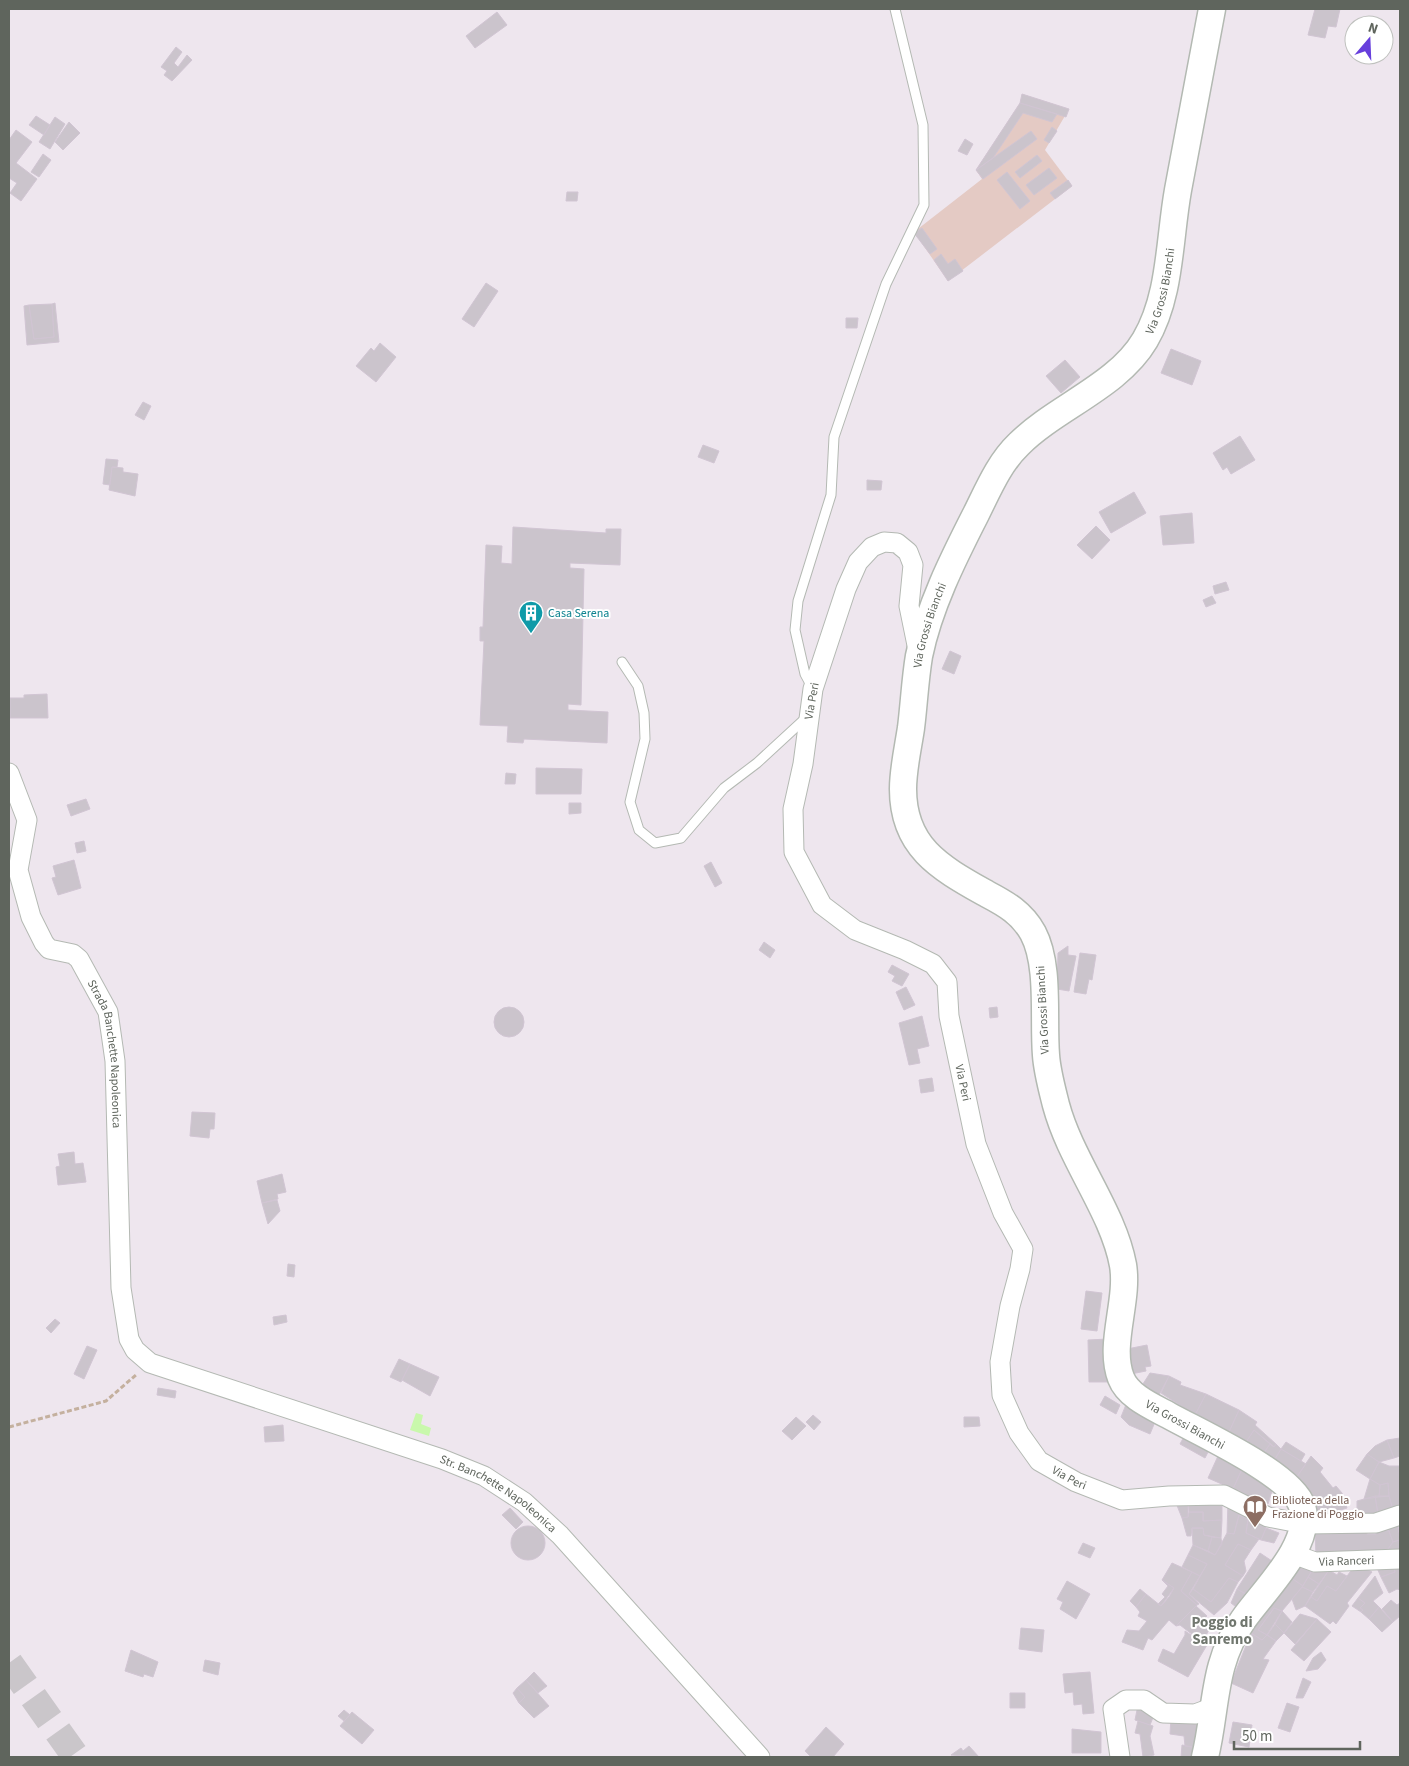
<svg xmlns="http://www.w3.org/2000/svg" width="1409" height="1766" viewBox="0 0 1409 1766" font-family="'Source Sans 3',sans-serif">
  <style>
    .green { fill: #e4cac4 }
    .water { fill: #c9f8ac }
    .building { fill: #cbc4cc; stroke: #d1c5d3 }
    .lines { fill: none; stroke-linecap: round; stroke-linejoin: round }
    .highway-tunnel { stroke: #cac6ca; stroke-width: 28; stroke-dasharray: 28 14; stroke-linecap: butt }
    .lane-casing { stroke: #b4b9b3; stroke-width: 11 }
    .street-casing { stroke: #b4b9b3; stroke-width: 21 }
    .secondary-casing { stroke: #b3b9b2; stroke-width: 29 }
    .path { stroke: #c4b09e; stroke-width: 3; stroke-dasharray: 5 2.5; stroke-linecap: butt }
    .lane { stroke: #fff; stroke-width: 9 }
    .street { stroke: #fff; stroke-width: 19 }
    .secondary { stroke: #fff; stroke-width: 26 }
    .labels { text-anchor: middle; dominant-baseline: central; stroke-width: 4; stroke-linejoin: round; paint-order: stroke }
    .street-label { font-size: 12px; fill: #5f655d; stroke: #fff }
    .culture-label { font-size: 12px; fill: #0d838f; stroke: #fff; text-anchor: start }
    .education-label { font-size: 12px; fill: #785e54; stroke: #fff; text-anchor: start }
    .quarter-label { font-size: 15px; font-weight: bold; fill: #71776f; stroke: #fff }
  </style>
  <rect width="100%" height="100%" fill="#eee6ee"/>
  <path class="green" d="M1022,94L1069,109L1045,150L1072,186L948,281L914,232L982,179L976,170L1020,103Z"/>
  <path class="water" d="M416,1413L423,1415L421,1424L431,1428L429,1436L410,1430Z"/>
  <path class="building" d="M1315,9H1340L1336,27L1328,26L1325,38L1308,35Z
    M497,12L507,25L475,48L466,36Z
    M176,47L182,52L174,63L178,67L187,55L192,60L172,81L164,75L167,71L161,67Z
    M1022,94L1069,109L1066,117L1020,103Z
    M1020,103L1057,114L1052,122L1023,113L993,158L976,170Z
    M36,116L50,125L44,135L29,125Z
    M55,117L65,124L50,149L39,142Z
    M69,122L80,133L63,150L55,142Z
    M1052,127L1057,131L1049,143L1044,140Z
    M16,130L32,142L16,163L37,179L21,201L10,193L17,183L9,178V140Z
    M1031,131L1037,139L983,179L976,170Z
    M965,139L973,144L967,155L958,151Z
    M43,154L51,160L39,177L31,172Z
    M1037,155L1042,161L1020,178L1015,172Z
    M1049,168L1057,178L1034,195L1026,185Z
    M1007,172L1030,201L1020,209L997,180Z
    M1068,180L1072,186L1055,199L1050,193Z
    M567,192H578L577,201H566Z
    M922,228L937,249L930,254L914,233Z
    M941,254L948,264L955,259L963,271L948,281L934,260Z
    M486,283L498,291L474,327L462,319Z
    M55,303L59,342L27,345L24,306L29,305L34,339L54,337L52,304Z
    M52,304L54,337L34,339L29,305Z
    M846,318H858L857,328H846Z
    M380,343L396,357L376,382L356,366L371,348L374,351Z
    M1171,349L1201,361L1192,385L1161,373Z
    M1065,360L1080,377L1061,393L1046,376Z
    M143,402L151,406L144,420L135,415Z
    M1240,436L1255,460L1231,474L1227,467L1223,470L1213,453Z
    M703,445L719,451L714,463L698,457Z
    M106,459L118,460L117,467H112L110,485L103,484Z
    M112,467L123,468V472L138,474L135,496L109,490Z
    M867,480L882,481L881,490H867Z
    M1134,492L1146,513L1111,533L1099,512Z
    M1192,513L1194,543L1163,545L1160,516Z
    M1096,526L1110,540L1092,559L1077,545Z
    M513,527L606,533V529H621L620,565L570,563V568L584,569L581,705L568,704V710L608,712L607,743L524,739L523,743L507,742L508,726L480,725L484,641H480V627H483L486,545L502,546L501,563L512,564Z
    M1226,582L1229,590L1215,594L1213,586Z
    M1212,596L1216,603L1206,607L1203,600Z
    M950,651L961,656L954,674L942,669Z
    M47,694L48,718H10V698H24V695Z
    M536,768L582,769L581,794H536Z
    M506,773L516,774L515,784H505Z
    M86,799L90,809L71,816L67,805Z
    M569,803H581V813L569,814Z
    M84,841L86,851L77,853L75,843Z
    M74,860L81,888L58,895L52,878L56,877L53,866Z
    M711,862L722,883L715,887L704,866Z
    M764,942L775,950L770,958L759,950Z
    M1068,946V955L1076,956L1069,991L1057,989L1058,953Z
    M1080,953L1096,955L1092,980L1089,979L1086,994L1074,992Z
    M892,965L909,974L902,986L892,981L895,976L888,972Z
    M906,987L915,1005L904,1010L896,992Z
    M997,1007L998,1017L990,1018L989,1008Z
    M494 1022a15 15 0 1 1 30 0a15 15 0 1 1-30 0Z
    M922,1016L929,1046L917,1049L920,1063L909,1065L899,1023Z
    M932,1078L934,1091L921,1093L919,1080Z
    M192,1112L215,1113L214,1129H210L209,1138L190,1136Z
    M74,1152L75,1164L83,1163L86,1182L58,1185L56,1167L60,1166L58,1154Z
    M282,1174L286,1192L277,1194L278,1199L262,1203L257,1181Z
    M277,1200L280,1211L268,1224L262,1203Z
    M288,1264L295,1265L294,1277L287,1276Z
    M1086,1291L1102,1293L1097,1331L1081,1329Z
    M286,1315L287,1322L274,1325L273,1317Z
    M55,1319L60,1323L51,1333L46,1328Z
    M1108,1339L1109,1382H1089L1088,1340Z
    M1147,1345L1151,1366L1145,1367L1146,1371L1131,1374L1127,1349Z
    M87,1346L97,1350L84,1379L74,1374Z
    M399,1359L410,1364L401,1382L390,1377Z
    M410,1364L439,1377L430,1396L402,1380Z
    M1150,1373L1169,1376L1158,1397L1141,1387Z
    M1169,1376L1181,1382L1180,1385L1206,1394L1195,1415L1161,1393Z
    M158,1388L176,1391L175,1398L157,1395Z
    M1206,1394L1239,1410L1229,1432L1195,1415Z
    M1105,1396L1120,1405L1116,1414L1100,1405Z
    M1127,1402L1157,1417L1150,1434L1129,1425L1121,1417Z
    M1239,1410L1257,1422L1255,1425L1276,1444L1274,1447L1254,1430L1242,1448L1195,1415L1229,1432Z
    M813,1415L821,1422L814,1430L806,1422Z
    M796,1417L806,1426L792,1440L782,1431Z
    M964,1417H979L980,1426L964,1427Z
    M283,1425L284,1441L265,1442L264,1427Z
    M1254,1430L1270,1444L1261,1457L1242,1448Z
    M1186,1433L1211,1446L1205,1458L1180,1444Z
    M1400,1438V1456L1394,1458L1387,1440Z
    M1387,1440L1394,1458L1379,1462L1367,1454L1375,1446Z
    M1286,1442L1305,1454L1301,1461L1281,1449Z
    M1270,1444L1274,1447L1276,1444L1281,1449L1272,1464L1261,1457Z
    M1281,1449L1306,1464L1296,1478L1272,1464Z
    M1367,1454L1379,1462L1370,1479L1356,1470Z
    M1218,1456L1227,1461H1237L1235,1466L1242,1469L1233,1489L1208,1478Z
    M1311,1456L1323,1468L1320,1472L1333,1488L1336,1486L1342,1493L1347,1508L1321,1516L1310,1495L1296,1478Z
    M1237,1461L1275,1481L1268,1504L1250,1502L1251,1498L1233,1489L1242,1469L1235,1466Z
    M1379,1462L1389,1466H1400V1513H1394L1389,1496L1388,1483L1380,1485L1370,1479Z
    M1370,1479L1380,1485L1379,1497L1364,1499Z
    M1388,1483L1389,1496L1379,1497L1380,1485Z
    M1375,1496H1389L1394,1513L1379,1520Z
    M1375,1496L1379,1520L1357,1519V1501Z
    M1188,1497L1222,1498V1520L1203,1521V1512H1189Z
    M1188,1497V1517L1182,1518L1176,1503Z
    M1228,1501L1261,1516L1260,1523L1266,1528L1261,1540L1246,1533L1248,1519L1239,1515L1234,1534L1227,1533Z
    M510,1508L523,1522L516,1529L502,1515Z
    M1189,1512H1203V1521L1222,1520L1221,1538L1204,1535L1203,1528H1192L1191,1536H1187L1182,1518L1188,1517Z
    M1239,1515L1248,1519L1246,1533L1259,1539L1251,1550L1238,1544L1225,1565L1243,1576L1238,1582L1229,1578L1211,1602L1193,1589L1207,1564L1188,1555L1193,1545L1215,1555L1227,1533L1234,1534Z
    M1397,1519L1400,1540L1393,1542L1389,1531L1384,1530Z
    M511 1543a17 17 0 1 1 34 0a17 17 0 1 1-34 0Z
    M1366,1526L1367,1534H1376V1530L1389,1531L1393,1542L1388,1549L1316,1557L1315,1528Z
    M1192,1528H1203L1204,1535L1212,1537L1208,1551L1193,1545Z
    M1266,1528L1279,1533L1274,1543L1261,1540Z
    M1212,1537L1221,1538L1222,1544L1215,1555L1208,1551Z
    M1399,1540L1400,1556H1391L1388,1549L1393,1542Z
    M1083,1543L1095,1548L1090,1558L1078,1553Z
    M1238,1544L1251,1550L1244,1561L1246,1571L1243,1576L1225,1565Z
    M1260,1553L1272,1561L1251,1597L1237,1589Z
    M1188,1555L1207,1564L1200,1576L1182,1567Z
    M1303,1559L1314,1567L1303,1586L1290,1577Z
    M1172,1563L1192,1572L1181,1591L1197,1605L1176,1626L1169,1620L1152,1640L1148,1638L1143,1650L1122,1642L1127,1630L1139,1631L1147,1621L1138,1616L1140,1612L1136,1607L1146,1594L1161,1606L1169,1597L1174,1588L1162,1580Z
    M1356,1564L1372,1572L1347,1603L1349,1606L1336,1624L1333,1621L1330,1624L1305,1606L1311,1597L1317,1601L1327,1586L1336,1591Z
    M1393,1565L1400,1568V1590L1397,1589L1389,1593L1381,1577L1395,1572Z
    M1393,1565L1395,1572L1381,1577L1377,1568Z
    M1314,1567L1329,1570L1319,1584L1308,1577Z
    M1329,1570L1337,1575L1339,1572L1347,1576L1336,1591L1327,1586L1317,1601L1311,1597Z
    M1192,1572L1200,1576L1189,1594L1199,1604L1197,1605L1181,1591Z
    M1375,1576L1383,1593L1373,1601L1379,1607L1369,1619L1361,1612L1363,1610L1360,1608L1365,1603L1358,1598Z
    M1290,1577L1303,1586L1282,1611L1274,1608L1258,1630L1267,1635L1262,1640L1251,1633L1270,1597Z
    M1308,1577L1319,1584L1313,1592L1302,1587Z
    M1229,1578L1238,1582L1227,1603L1214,1615L1189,1594L1193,1589L1211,1602Z
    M1162,1580L1174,1588L1161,1606L1158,1604L1165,1597L1162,1594L1168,1586Z
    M1067,1581L1090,1594L1076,1619L1060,1609L1063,1602L1057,1599Z
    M1302,1587L1313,1592L1305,1606L1296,1610L1292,1599Z
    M1140,1589L1146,1594L1136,1607L1130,1601Z
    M1237,1589L1251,1597L1240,1610L1231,1603Z
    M1358,1598L1365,1603L1360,1608L1363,1610L1361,1612L1352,1606Z
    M1391,1600L1397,1605L1400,1603V1616L1393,1622L1382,1609Z
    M1196,1606L1207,1616L1199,1624L1209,1630L1202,1642L1180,1625L1176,1626Z
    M1379,1607L1393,1622L1382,1632L1369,1619Z
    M1274,1608L1282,1611L1267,1635L1258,1630Z
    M1282,1611L1292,1622L1284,1633L1275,1624Z
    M1300,1614L1317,1619L1295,1644L1284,1633Z
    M1317,1619L1331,1632L1304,1661L1291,1650Z
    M1275,1624L1284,1633L1276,1641L1267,1635Z
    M1021,1628L1044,1630L1042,1652L1019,1649Z
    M1185,1631L1207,1645L1188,1677L1158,1661L1163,1649L1174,1654L1185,1635Z
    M1251,1633L1262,1640L1267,1635L1276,1641L1263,1659L1269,1660L1253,1693L1231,1683Z
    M131,1650L158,1662L153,1677L144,1674L143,1677L125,1671Z
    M1321,1652L1326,1660L1318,1669L1306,1671L1313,1658Z
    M205,1660L220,1663L218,1675L203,1671Z
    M534,1672L547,1686L538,1693L526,1680Z
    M1090,1672L1094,1713L1083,1714L1082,1704L1074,1705L1073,1692L1065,1693L1063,1674Z
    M1303,1678L1311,1682L1303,1698H1296Z
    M526,1680L549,1706L534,1718L519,1703L525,1697L517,1688Z
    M517,1688L525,1697L519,1703L513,1693Z
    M1010,1693H1025V1708H1010Z
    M30,1702H41V1712H30Z
    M1287,1703L1299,1707L1290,1732L1278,1728Z
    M1138,1705L1156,1710L1150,1725L1135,1720Z
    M344,1710L350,1715L344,1721L338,1716Z
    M352,1712L374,1730L362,1744L340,1726Z
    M1171,1717L1199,1720L1195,1736L1206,1737L1203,1749L1185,1746L1184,1736L1170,1734Z
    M1138,1721L1153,1726L1150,1736L1154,1755L1143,1757L1140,1734L1135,1733Z
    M1233,1722L1252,1725L1249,1747L1229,1743Z
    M826,1727L844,1744L833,1757H811L805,1751Z
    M1072,1729L1101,1732V1753H1072Z
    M1182,1745L1203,1749L1200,1757H1181Z
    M969,1746L979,1757L951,1755L961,1748L963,1751Z"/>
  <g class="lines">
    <path class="highway-tunnel" d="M9,1663L76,1757"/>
    <defs>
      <path id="lane" d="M622,662L638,686L644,713L645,739L630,802L639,830L655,843L681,838L724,788L757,763L808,716
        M812,687L805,674L795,630L798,601L831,495L834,437L886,284L924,205L923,125L895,9"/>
      <g id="street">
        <path id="s1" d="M918,650L909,606L913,565L908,552L897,543L884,542L872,547L858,562L846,589L813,689L803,764L793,809L794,852L822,905L855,930L905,950L933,964L947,982L949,1016L976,1144L1003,1213L1023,1249L1020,1269L1010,1306L1000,1362L1002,1395L1019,1433L1039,1461L1076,1482L1122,1500L1169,1496L1224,1495L1268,1517L1304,1524L1376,1523L1400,1515"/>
        <path id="s2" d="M9,773L27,820L18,870L31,917L44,943L49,949L73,954L79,959L108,1012L115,1061L121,1288L129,1339L135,1350L150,1363L442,1459L484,1476L524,1502L560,1535L760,1757"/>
        <path id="s3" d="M1293,1554L1315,1562L1400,1559"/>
        <path d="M1120,1757L1113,1709L1126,1700H1144L1163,1713L1195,1714L1214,1707"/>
      </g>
      <g id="secondary">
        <path id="s4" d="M1205,1757C1217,1708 1212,1664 1243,1620C1263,1591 1314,1544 1302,1506C1292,1474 1198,1432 1168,1415C1151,1406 1128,1396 1121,1378C1108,1345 1129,1301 1123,1265C1113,1211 1071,1161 1056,1105C1052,1089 1047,1071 1046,1055C1043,1018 1050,965 1033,933C1022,913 1006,904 987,894C941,868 903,848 903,789C903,769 908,748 911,728C914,704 915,680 919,656C929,607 953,559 976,514C988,490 999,463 1019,444C1056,407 1118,386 1145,340C1171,296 1169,240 1178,190C1189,130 1201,69 1212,9"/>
      </g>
    </defs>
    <use href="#lane" class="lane-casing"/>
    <use href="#street" class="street-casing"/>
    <use href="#secondary" class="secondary-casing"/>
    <path class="path" d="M9,1427L106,1401L137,1374"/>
    <use href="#lane" class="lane"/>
    <use href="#street" class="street"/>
    <use href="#secondary" class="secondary"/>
  </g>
  <defs>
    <symbol id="building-pin" viewBox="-11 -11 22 30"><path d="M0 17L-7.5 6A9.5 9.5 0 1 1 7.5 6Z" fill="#0f9aa8" stroke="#fff"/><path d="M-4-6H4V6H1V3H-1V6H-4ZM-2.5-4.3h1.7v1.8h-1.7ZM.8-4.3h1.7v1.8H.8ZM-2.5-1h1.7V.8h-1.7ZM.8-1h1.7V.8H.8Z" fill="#fff"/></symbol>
    <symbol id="library-pin" viewBox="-11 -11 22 30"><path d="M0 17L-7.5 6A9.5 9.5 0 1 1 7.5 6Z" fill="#8d6e63" stroke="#fff"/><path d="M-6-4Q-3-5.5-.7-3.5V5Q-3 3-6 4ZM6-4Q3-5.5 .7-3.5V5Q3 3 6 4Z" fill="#fff"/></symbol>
  </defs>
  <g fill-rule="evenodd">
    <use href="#building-pin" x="517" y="599" width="28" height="38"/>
    <use href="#library-pin" x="1241" y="1493" width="28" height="38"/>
  </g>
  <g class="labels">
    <g class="street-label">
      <text stroke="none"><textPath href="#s4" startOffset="1755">Via Grossi Bianchi</textPath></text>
      <text stroke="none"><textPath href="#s4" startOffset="1335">Via Grossi Bianchi</textPath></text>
      <text transform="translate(812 701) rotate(-80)">Via Peri</text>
      <text transform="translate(1043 1010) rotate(-93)">Via Grossi Bianchi</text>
      <text stroke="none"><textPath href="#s2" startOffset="320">Strada Banchette Napoleonica</textPath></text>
      <text stroke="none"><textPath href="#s1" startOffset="772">Via Peri</textPath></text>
      <text transform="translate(1185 1425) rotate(29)">Via Grossi Bianchi</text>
      <text stroke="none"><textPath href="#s1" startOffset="1209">Via Peri</textPath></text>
      <text stroke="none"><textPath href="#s2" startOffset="1014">Str. Banchette Napoleonica</textPath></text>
      <text stroke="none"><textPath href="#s3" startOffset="55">Via Ranceri</textPath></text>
    </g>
    <g class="culture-label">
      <text x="548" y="613">Casa Serena</text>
    </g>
    <g class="education-label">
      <text x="1272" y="1500">Biblioteca della<tspan x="1272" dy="14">Frazione di Poggio</tspan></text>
    </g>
    <g class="quarter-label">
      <text x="1222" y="1622">Poggio di<tspan x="1222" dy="17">Sanremo</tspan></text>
    </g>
  </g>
  <rect width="1409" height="1766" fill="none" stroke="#5f655d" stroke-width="20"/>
  <g transform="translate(1369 40) rotate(19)"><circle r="24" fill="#ffffff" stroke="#bfc1be"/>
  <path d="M0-4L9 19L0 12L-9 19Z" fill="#673fdc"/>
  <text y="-8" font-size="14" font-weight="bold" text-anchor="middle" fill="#5f655d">N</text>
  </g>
  <path d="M1234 1741v8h126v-8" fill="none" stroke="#5f655d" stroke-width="2.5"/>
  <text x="1242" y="1741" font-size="15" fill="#5f655d" stroke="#ffffff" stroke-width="4" paint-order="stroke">50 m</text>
</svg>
